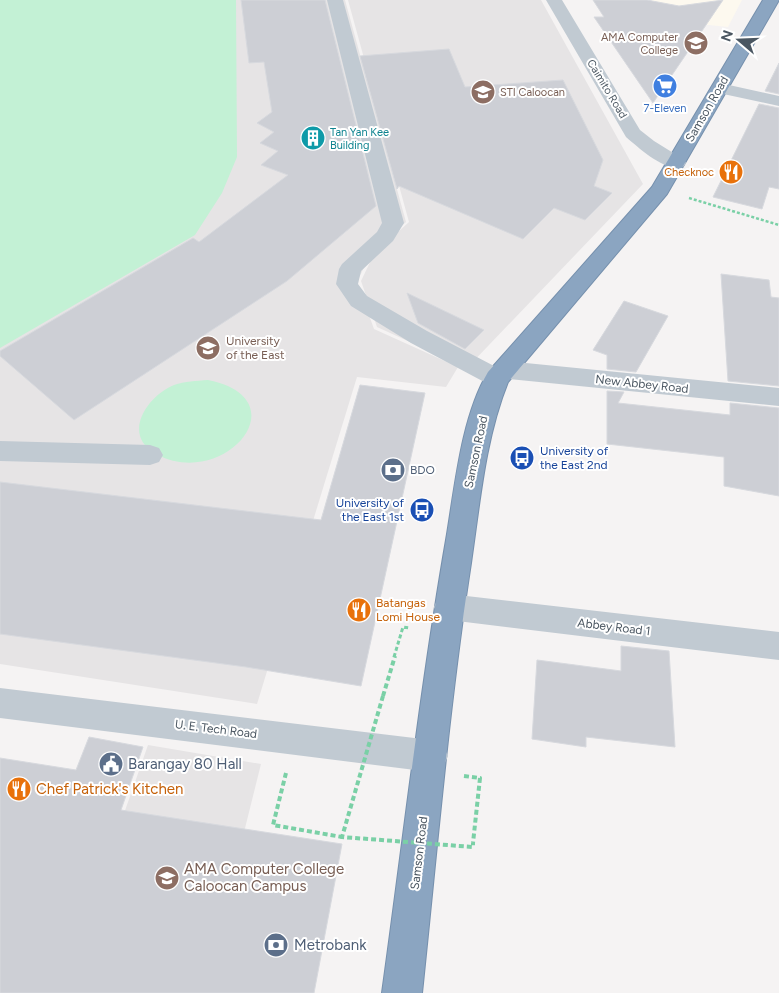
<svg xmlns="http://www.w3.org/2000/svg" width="779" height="993" viewBox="0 0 779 993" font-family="Figtree,sans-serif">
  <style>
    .commercial { fill: #fdf9ef }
    .education { fill: #e6e4e5 }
    .green { fill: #c3f1d5 }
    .building { fill: #cdcfd5; stroke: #d7d9de }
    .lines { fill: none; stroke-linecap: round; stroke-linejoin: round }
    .highway-casing { stroke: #7690ad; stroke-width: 2 }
    .path-far2 { stroke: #7ad0a6; stroke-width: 2.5; stroke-dasharray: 3 2; stroke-linecap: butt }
    .path-far1 { stroke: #7ad0a6; stroke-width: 3; stroke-dasharray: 4 2.5; stroke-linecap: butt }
    .path { stroke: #7ad0a6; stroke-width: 4; stroke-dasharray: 5 3; stroke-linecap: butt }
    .minor { fill: #c1cad2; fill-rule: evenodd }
    .highway { fill: #8ba5c1; fill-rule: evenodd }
    .path-bridge { stroke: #7ad0a6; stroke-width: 4; stroke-dasharray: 5 3; stroke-linecap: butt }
    .labels { text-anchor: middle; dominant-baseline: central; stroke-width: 4; stroke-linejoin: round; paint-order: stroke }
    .far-education-label { font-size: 11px; fill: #785e54; stroke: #fff; text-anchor: end }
    .far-street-label { font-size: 11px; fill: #4a5661; stroke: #fff }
    .far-shop-label { font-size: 11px; fill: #366cbe; stroke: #fff }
    .far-culture-label { font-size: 11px; fill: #0d838f; stroke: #fff; text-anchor: start }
    .far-food-label { font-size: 11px; fill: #c56008; stroke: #fff; text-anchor: end }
    .street-label { font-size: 12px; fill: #4a5661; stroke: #fff }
    .education-label { font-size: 12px; fill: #785e54; stroke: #fff; text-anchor: start }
    .transit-label { font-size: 12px; fill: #164399; stroke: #fff; text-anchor: start }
    .service-label { font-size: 12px; fill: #4e5e75; stroke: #fff; text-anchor: start }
    .food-label { font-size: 12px; fill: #c56008; stroke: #fff; text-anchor: start }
    .near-service-label { font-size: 15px; fill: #4e5e75; stroke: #fff; text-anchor: start }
    .near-food-label { font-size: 15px; fill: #c56008; stroke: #fff; text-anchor: start }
    .near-education-label { font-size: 15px; fill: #785e54; stroke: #fff; text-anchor: start }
  </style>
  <rect width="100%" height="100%" fill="#f5f3f3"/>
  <path class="commercial" d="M652,0H742L728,27L651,19Z"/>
  <path class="education" d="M0,0H345L406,222L371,253L357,282L374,329L458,367L446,387L357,377L257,704L0,664Z
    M348,0H541L643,184L467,368L377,327L361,281L374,254L409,222Z
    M148,745L261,764L204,993H61Z"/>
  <path class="green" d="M0,0H236L237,157L222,193L195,235L0,348Z
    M208,380C302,399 224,491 156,454C121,435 147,396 174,385C185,381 196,381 208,380Z"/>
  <path class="building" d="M241,0H325L376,206L287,281L74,420L0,356V351L193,238L199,242L288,175L261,165L278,151L260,143L274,132L257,123L272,112L264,62L249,63Z
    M593,0H647L679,6L723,0L653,103L594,17H604Z
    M449,49L465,87L563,80L603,160L594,186L612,193L585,220L554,208L523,239L399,186L397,189L360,56Z
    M779,63V94L765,91Z
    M759,104L779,108V189L769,187L762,209L713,197Z
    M721,274L769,280L771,297L779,298V386L728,381Z
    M407,293L484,330L465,349L418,323Z
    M624,301L668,316L636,372L607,369V355L593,350Z
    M360,385L425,393L361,686L246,667L0,634V482L321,520Z
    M607,391L624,392L618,403L730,415V403L779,408V496L724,486V457L607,444Z
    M621,646L669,651L675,747L586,737V747L532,739L537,660L621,671Z
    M89,737L143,747L121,810L342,844L314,993H0V758L76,770Z"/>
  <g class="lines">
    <defs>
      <path id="highway" d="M763,0H779L667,194L508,382C485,439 480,502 471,563C449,706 437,850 422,993H382C403,842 420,690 446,540C455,487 461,418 488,372L652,187Z"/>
    </defs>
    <use href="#highway" class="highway-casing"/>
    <path class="path-far2" d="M689,198L779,225"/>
    <path class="path-far1" d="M394,657L403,627L410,628"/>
    <path class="path" d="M383,696L395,656
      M286,773L273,825L342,837
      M464,776L480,778L473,843"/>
    <path class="minor" d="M327,0H343L404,223L393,241L361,271L358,284L367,296L427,331L496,367L497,364L506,361L779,388V406L509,379L506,384L497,387L488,384L411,343L351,306L336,284L339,269L342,264L377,232L382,223Z
      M546,0H562L640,130L654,141L683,159L686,163L683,167C665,172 640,149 626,137Z
      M720,83L779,96V106L714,92L711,88L714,84Z
      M0,441L150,445L159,448L163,455L159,462L150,465L0,461Z
      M449,594L779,632V660L449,620L438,616L434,607L438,598Z
      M0,688L431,740L443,745L448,756L443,767L431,772L0,718Z"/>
    <use href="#highway" class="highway"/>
    <path class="path-bridge" d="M383,696L342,837L473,847V843"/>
  </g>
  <defs>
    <symbol id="university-disc" viewBox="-11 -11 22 22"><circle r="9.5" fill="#8d6e63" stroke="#fff"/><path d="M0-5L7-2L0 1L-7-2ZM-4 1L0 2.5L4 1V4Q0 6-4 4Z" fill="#fff"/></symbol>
    <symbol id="supermarket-disc" viewBox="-11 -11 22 22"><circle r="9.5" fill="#3f7fe0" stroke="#fff"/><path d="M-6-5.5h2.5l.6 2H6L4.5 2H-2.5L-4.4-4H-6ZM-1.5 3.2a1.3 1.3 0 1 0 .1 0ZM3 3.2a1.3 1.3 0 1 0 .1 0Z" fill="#fff"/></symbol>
    <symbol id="building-disc" viewBox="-11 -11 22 22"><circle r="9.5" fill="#0f9aa8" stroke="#fff"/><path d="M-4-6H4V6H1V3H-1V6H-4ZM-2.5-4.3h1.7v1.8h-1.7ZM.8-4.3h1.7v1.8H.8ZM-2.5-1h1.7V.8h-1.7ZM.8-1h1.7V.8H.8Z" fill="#fff"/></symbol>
    <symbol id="restaurant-disc" viewBox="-11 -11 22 22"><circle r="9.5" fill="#e8710a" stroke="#fff"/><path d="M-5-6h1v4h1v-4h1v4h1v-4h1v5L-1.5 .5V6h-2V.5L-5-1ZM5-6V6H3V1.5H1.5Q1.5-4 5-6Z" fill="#fff"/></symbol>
    <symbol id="bus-disc" viewBox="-11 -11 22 22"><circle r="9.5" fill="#1a4fb4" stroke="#fff"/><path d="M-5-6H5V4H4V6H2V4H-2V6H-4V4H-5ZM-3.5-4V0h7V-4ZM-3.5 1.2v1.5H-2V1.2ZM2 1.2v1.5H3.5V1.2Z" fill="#fff"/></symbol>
    <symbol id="bank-disc" viewBox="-11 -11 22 22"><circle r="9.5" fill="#5c6f8a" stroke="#fff"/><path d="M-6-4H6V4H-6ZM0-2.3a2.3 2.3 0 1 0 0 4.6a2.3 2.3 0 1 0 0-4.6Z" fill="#fff"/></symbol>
    <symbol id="civic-disc" viewBox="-11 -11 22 22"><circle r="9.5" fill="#5c6f8a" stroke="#fff"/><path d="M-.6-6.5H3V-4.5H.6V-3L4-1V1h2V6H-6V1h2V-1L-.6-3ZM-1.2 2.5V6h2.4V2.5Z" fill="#fff"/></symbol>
  </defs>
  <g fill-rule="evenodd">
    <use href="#university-disc" x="682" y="29" width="28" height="28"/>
    <use href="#supermarket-disc" x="651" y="72" width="28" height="28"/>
    <use href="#university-disc" x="469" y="78" width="28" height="28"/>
    <use href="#building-disc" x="299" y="124" width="28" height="28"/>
    <use href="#restaurant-disc" x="717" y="158" width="28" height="28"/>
    <use href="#university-disc" x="194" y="334" width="28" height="28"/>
    <use href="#bus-disc" x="508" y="444" width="28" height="28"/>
    <use href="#bank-disc" x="379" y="456" width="28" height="28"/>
    <use href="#bus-disc" x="408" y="496" width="28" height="28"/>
    <use href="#restaurant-disc" x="345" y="596" width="28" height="28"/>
    <use href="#civic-disc" x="97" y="750" width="28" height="28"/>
    <use href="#restaurant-disc" x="5" y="775" width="28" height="28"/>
    <use href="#university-disc" x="153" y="864" width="28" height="28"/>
    <use href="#bank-disc" x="262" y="931" width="28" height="28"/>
  </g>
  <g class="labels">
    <g class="far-education-label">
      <text x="678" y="37">AMA Computer<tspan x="678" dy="13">College</tspan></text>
      <text x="500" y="92" text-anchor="start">STI Caloocan</text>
    </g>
    <g class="far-street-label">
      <text transform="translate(607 89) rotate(59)">Caimito Road</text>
    </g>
    <g class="far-shop-label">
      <text x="665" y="108">7-Eleven</text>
    </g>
    <g class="far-culture-label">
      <text x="330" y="132">Tan Yan Kee<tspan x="330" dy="13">Building</tspan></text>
    </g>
    <g class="far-food-label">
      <text x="714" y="172">Checknoc</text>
    </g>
    <g class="street-label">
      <text transform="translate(707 109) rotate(-60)">Samson Road</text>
      <text transform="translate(642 384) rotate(6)">New Abbey Road</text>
      <text transform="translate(476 452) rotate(-78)">Samson Road</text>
      <text transform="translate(614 627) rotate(7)">Abbey Road 1</text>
      <text transform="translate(216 729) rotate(7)">U. E. Tech Road</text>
      <text transform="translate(419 853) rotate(-83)">Samson Road</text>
    </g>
    <g class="education-label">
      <text x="226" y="341">University<tspan x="226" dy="14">of the East</tspan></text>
    </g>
    <g class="transit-label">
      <text x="540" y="451">University of<tspan x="540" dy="14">the East 2nd</tspan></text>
      <text x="404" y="503" text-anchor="end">University of<tspan x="404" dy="14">the East 1st</tspan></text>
    </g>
    <g class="service-label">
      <text x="410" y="470">BDO</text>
    </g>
    <g class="food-label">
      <text x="376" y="603">Batangas<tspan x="376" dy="14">Lomi House</tspan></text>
    </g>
    <g class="near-service-label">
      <text x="128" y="764">Barangay 80 Hall</text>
      <text x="294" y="945">Metrobank</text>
    </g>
    <g class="near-food-label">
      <text x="36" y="789">Chef Patrick's Kitchen</text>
    </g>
    <g class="near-education-label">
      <text x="184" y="869">AMA Computer College<tspan x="184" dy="17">Caloocan Campus</tspan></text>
    </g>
  </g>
  <g transform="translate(739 40) rotate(289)" stroke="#ffffff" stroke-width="4" paint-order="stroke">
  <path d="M0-4L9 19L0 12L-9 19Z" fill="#4a5661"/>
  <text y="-8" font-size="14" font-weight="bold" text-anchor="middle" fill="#4a5661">N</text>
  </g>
</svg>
